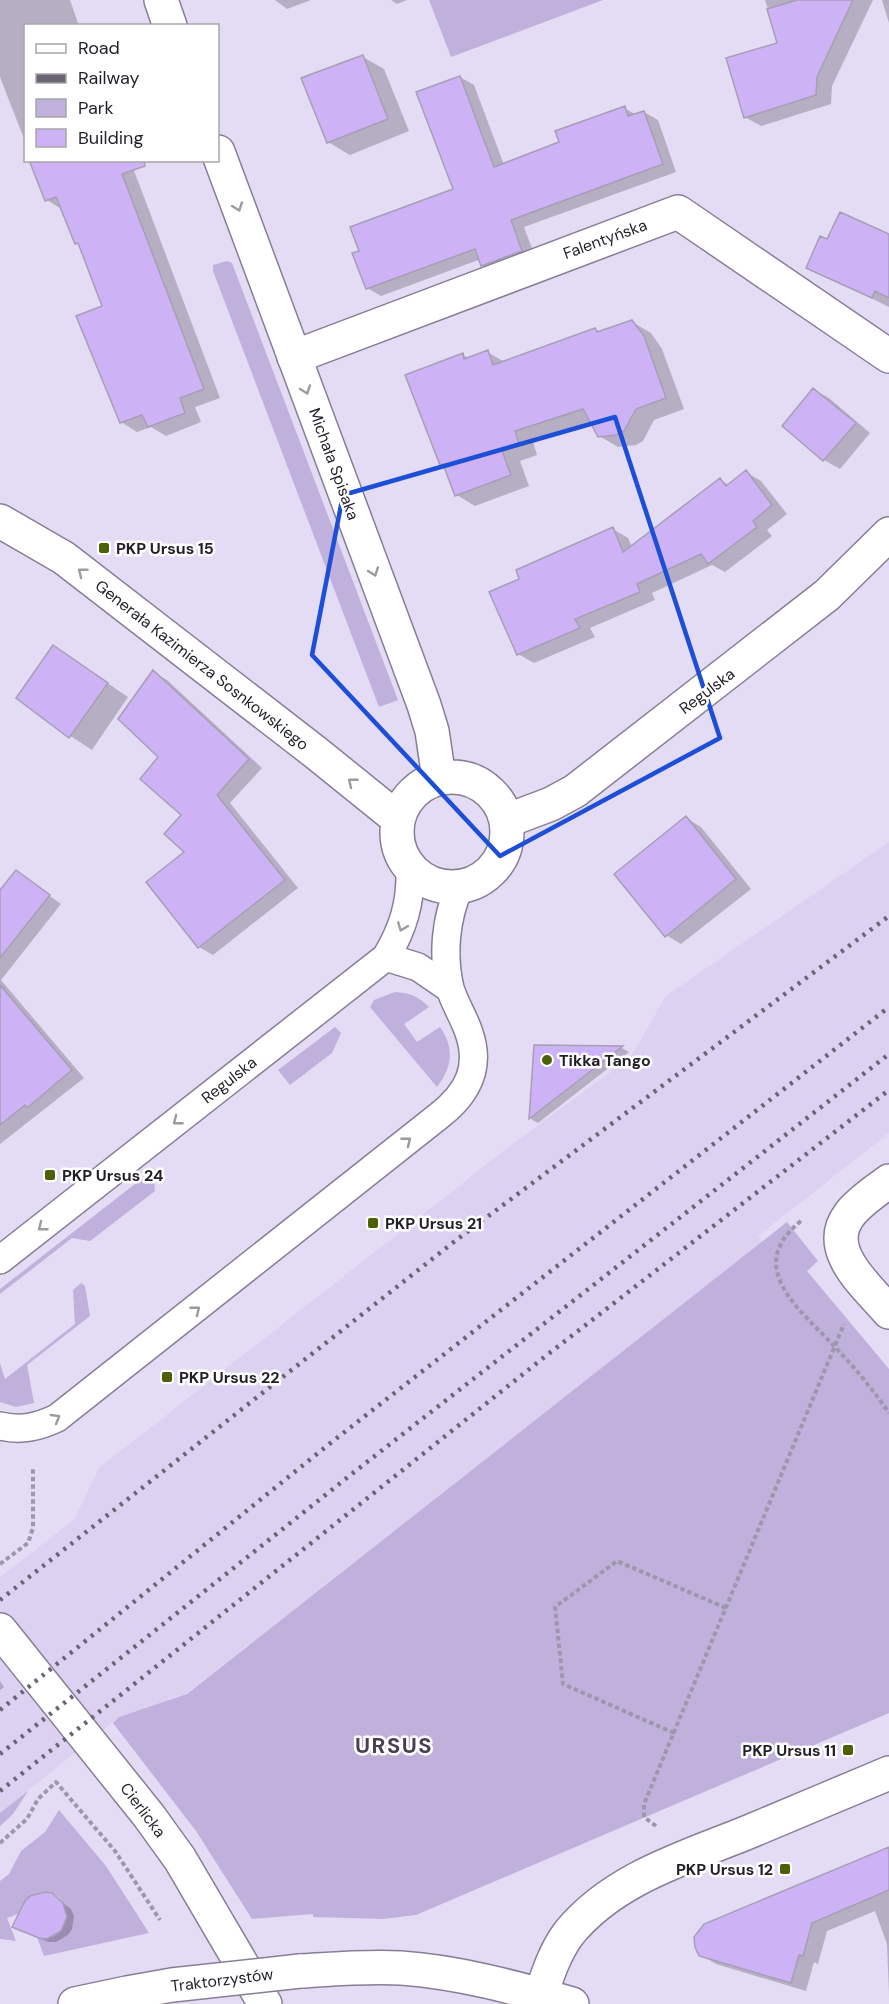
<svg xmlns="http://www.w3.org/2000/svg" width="889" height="2004" viewBox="0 0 889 2004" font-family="'DM Sans',sans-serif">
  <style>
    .built { fill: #ddd1f1 }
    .green { fill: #c0b0dc }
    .shadow { fill: #0003 }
    .building { fill: #cdb3f6; stroke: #a79eb6; stroke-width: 1.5 }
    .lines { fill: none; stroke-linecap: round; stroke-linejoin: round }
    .service-casing { stroke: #877e96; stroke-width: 30 }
    .minor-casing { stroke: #877e96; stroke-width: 36 }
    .tertiary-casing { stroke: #877e96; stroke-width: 36 }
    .path { stroke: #9e96aa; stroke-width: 4; stroke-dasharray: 4.5 3; stroke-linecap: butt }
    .service { stroke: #fff; stroke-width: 27 }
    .minor { stroke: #fff; stroke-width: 33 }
    .tertiary { stroke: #fff; stroke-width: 33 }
    .rail { stroke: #6a6473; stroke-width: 4.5; stroke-dasharray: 3 6; stroke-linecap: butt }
    .tertiary-bridge-casing { stroke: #877e96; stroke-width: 36; stroke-linecap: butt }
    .tertiary-bridge { stroke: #fff; stroke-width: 33 }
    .oneway { stroke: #9c9a9f }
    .marked { fill: none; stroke: #1d4ed8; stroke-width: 4.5; stroke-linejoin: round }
    .poi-dot { fill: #4d6005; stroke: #fff; stroke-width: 2 }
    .labels { text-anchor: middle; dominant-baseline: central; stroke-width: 5; stroke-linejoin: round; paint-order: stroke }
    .street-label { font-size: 16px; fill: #231f29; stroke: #fff }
    .poi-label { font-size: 16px; font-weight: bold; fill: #231f29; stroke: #fff; text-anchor: start }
    .district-label { font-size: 22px; font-weight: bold; letter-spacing: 1.5px; fill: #473f53; stroke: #fff }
  </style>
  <rect width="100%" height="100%" fill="#e4dbf4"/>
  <path class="built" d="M889,842V1133L758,1236L762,1242L186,1694L119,1717L0,1813V1577L74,1520L99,1468L510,1146L631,1057L666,996Z"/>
  <path class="green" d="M429,0H603L451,57Z
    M227,261L232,263L398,700L379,707L213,271V265Z
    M395,992C410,993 418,996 429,1007L404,1024L417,1042L440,1027C455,1048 452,1068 437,1087L370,1007L374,1000Z
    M335,1027L341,1033L332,1053L290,1085L278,1070Z
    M153,1170L155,1191L90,1241L72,1238L0,1294V1289Z
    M787,1222L818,1261L807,1271L889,1369V1713L416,1915L383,1919L313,1917V1914L252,1919L196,1831L113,1723L119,1717L187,1694Z
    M81,1283L85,1286L90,1316L27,1365L34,1403L16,1407L0,1402V1363L5,1379L75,1324L73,1290Z
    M28,1791L13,1814L0,1826V1813Z
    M59,1810L106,1866L149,1933L44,1956L37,1937C79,1947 73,1878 34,1895C26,1898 22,1905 21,1913L7,1918L16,1941L0,1939V1881L9,1874L21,1851L45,1832Z"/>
  <path class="shadow" d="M0,0H70L79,26H26V144L0,77Z
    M275,0H311L287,9Z
    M391,0H407L397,4Z
    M765,0H873L832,86L831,104L761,126L745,117L779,44Z
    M882,0H889V23Z
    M363,57L384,69L409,131L350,155L328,142Z
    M460,77L474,85L504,165L561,143L624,108L637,115L644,112L658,120L676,172L524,227L536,259L497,273L483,265L481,259L381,296L367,288L455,190Z
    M130,160L220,398L195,407L201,422L166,436L151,427L137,432L121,422L104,307L80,245L76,242L63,210L47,200Z
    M889,236V307L808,267L828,241Z
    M632,322L651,333L662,349L684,409L654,420L643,441L636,445L618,447L599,436L592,423L533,442L537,455L520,461L529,486L475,506L457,495L446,467L441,464L463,355L469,358L487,352L505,362L595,329L601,332Z
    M814,390L829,398L870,433L840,469L824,460L784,426Z
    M746,472L761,481L787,514L767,530L772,536L725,572L712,565L652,593L655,600L590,628L595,637L534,663L518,654L521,580L613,529L628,538L632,547L720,480L729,485Z
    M54,647L128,697L92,750L34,712Z
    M153,672L167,680L262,768L230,803L298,888L213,955L199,947L183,815L160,757Z
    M686,818L701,827L751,889L681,944L666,935Z
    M16,872L61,904L1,980L84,1078L0,1144V892Z
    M535,1046L622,1048L629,1052L538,1123L531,1119Z
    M0,1681L4,1687L0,1690Z
    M889,1848V1994L887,1944L875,1911L827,1931L818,1964L814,1962L806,1991L716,1964L701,1955Z
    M51,1895L71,1909L74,1916L72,1929L68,1935L56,1942H48L14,1927Z"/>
  <path class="building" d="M797,0H853L817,77L816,95L744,118L726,58L777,43L767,9Z
    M363,55L388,119L327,143L301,78Z
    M460,76L494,167L559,142L555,131L625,106L628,116L644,111L663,164L511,220L522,251L481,266L475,249L366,289L352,253L359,251L350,227L453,189L416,92Z
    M29,160H144L145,166L122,174L204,389L180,398L185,413L148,427L142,415L120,423L76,316L102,306L78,243L75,244L56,197L45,201Z
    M840,212L889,234V298L875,291L872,298L806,268L820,236L827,239Z
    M632,320L644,336L666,398L636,409L624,431L616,435L598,437L583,409L515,431L519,444L502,451L511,475L455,496L443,464L440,465L405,375L463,353L464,359L488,350L493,365L595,328L597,332Z
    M813,388L856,423L823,461L782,426Z
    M746,470L772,505L753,521L757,527L708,564L701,554L637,584L640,592L575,619L580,628L517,655L489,592L519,579L516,570L613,527L623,552L720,478L726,486Z
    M53,645L108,683L69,738L16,698Z
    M153,670L249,759L217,795L285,880L198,948L146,882L184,852L164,834L181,815L140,779L158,757L118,719Z
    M686,816L736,879L665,937L614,874Z
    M16,870L50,895L0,958V890Z
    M0,985L72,1070L27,1108L25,1105L0,1125Z
    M534,1045L623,1046L529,1119Z
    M889,1847V1890L812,1923L803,1956L799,1955L791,1983L699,1956L695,1947L694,1937L704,1924Z
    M45,1892L52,1893L63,1903L67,1917L61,1931L47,1939L39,1938L12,1927L25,1901L30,1896Z"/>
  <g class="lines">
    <defs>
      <path id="service" d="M386,957L418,967L450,989
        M0,1260L386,957C403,929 411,903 410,869
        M0,1426C21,1431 38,1427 57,1418L440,1115C468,1093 482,1067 468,1030C463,1016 454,1002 450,988C442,954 446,918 459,888"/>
      <path id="minor" d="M294,357L678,212L889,356
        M889,1181C876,1191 860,1201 850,1214C822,1250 867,1286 889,1312"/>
      <path id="tertiary" d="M161,0L170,26
        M218,152L424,705L432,731L439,778
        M0,521L64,558L315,752L398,819
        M397 832a55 55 0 1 1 110 0a55 55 0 1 1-110 0Z
        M506,821L551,804L575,791L827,595L889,534
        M0,1630L149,1816L180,1859L265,2004
        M300,1971C334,1969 368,1966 401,1968C459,1972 517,1988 572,2004
        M541,1995C548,1973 555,1952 569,1933C613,1879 684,1858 746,1833C794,1813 841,1793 889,1773
        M75,2004L127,1993"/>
    </defs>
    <use href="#service" class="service-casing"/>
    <use href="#minor" class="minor-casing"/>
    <use href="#tertiary" class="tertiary-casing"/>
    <path class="path" d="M801,1221C742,1268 802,1311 836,1348C856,1369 873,1390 889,1413
      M0,1564L28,1543L33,1528V1469
      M674,1733L563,1684L555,1607L617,1561L726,1608
      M656,1826L644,1817V1804L844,1324
      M0,1843L27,1819L38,1799L56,1782L115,1851L160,1920"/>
    <use href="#service" class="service"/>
    <use href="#minor" class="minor"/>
    <use href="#tertiary" class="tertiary"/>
    <path class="rail" d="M0,1600L455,1241L889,916
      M0,1710L333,1441L889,1007
      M0,1754L353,1473L889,1054
      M0,1791L547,1355L889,1090"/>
    <defs>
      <path id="tertiary-bridge" d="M127,1993L172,1985L300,1971"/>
    </defs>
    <use href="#tertiary-bridge" class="tertiary-bridge-casing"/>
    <use href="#tertiary-bridge" class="tertiary-bridge"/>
  </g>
  <defs><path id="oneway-chevron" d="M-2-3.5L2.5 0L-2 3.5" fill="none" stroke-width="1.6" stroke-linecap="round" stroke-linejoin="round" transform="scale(1.5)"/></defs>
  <g class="oneway">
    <use href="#oneway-chevron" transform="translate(238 207) rotate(70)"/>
    <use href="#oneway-chevron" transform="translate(306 390) rotate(70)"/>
    <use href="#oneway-chevron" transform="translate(82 572) rotate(-142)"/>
    <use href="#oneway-chevron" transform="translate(374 572) rotate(70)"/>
    <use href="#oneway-chevron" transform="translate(352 782) rotate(-141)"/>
    <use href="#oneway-chevron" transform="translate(402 927) rotate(111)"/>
    <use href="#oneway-chevron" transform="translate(177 1121) rotate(142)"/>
    <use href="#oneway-chevron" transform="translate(407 1141) rotate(-39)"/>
    <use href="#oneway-chevron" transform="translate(42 1227) rotate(142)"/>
    <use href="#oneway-chevron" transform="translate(196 1310) rotate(-39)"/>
    <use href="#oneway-chevron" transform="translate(56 1418) rotate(-30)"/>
  </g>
  <path class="marked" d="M615,417L720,738L500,856L312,655L343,495Z"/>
  <g class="poi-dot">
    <rect x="98" y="542" width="12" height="12" rx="3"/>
    <circle cx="547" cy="1060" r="6"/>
    <rect x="44" y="1169" width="12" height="12" rx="3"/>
    <rect x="367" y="1217" width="12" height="12" rx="3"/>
    <rect x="161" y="1371" width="12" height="12" rx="3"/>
    <rect x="842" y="1744" width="12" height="12" rx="3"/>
    <rect x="779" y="1863" width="12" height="12" rx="3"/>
  </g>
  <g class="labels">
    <g class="street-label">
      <text transform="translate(605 239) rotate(-20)">Falentyńska</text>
      <text transform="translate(334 464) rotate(70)">Michała Spisaka</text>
      <text transform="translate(202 665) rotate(38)">Generała Kazimierza Sosnkowskiego</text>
      <text transform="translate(707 691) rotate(-37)">Regulska</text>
      <text transform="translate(229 1080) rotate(-38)">Regulska</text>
      <text transform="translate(143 1810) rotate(53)">Cierlicka</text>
      <text transform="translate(222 1980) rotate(-7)">Traktorzystów</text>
    </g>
    <g class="poi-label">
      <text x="116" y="548">PKP Ursus 15</text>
      <text x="559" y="1060">Tikka Tango</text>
      <text x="62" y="1175">PKP Ursus 24</text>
      <text x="385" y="1223">PKP Ursus 21</text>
      <text x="179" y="1377">PKP Ursus 22</text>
      <text x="836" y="1750" text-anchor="end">PKP Ursus 11</text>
      <text x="773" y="1869" text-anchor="end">PKP Ursus 12</text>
    </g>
    <g class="district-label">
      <text x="394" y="1745">URSUS</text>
    </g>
  </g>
  <rect x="24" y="24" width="195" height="138" fill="#ffffff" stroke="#a7a5a9" stroke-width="1.5"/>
  <rect x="36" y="44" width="30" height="9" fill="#ffffff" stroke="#a7a5a9" stroke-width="1.5"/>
  <text x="78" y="54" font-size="18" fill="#231f29">Road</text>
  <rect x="36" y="74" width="30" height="9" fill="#6a6473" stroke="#a7a5a9" stroke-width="1.5"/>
  <text x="78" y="84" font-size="18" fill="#231f29">Railway</text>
  <rect x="36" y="99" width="30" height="18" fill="#c0b0dc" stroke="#a7a5a9" stroke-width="1.5"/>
  <text x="78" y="114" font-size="18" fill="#231f29">Park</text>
  <rect x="36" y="129" width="30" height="18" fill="#cdb3f6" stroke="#a7a5a9" stroke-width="1.5"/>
  <text x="78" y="144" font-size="18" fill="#231f29">Building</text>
</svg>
